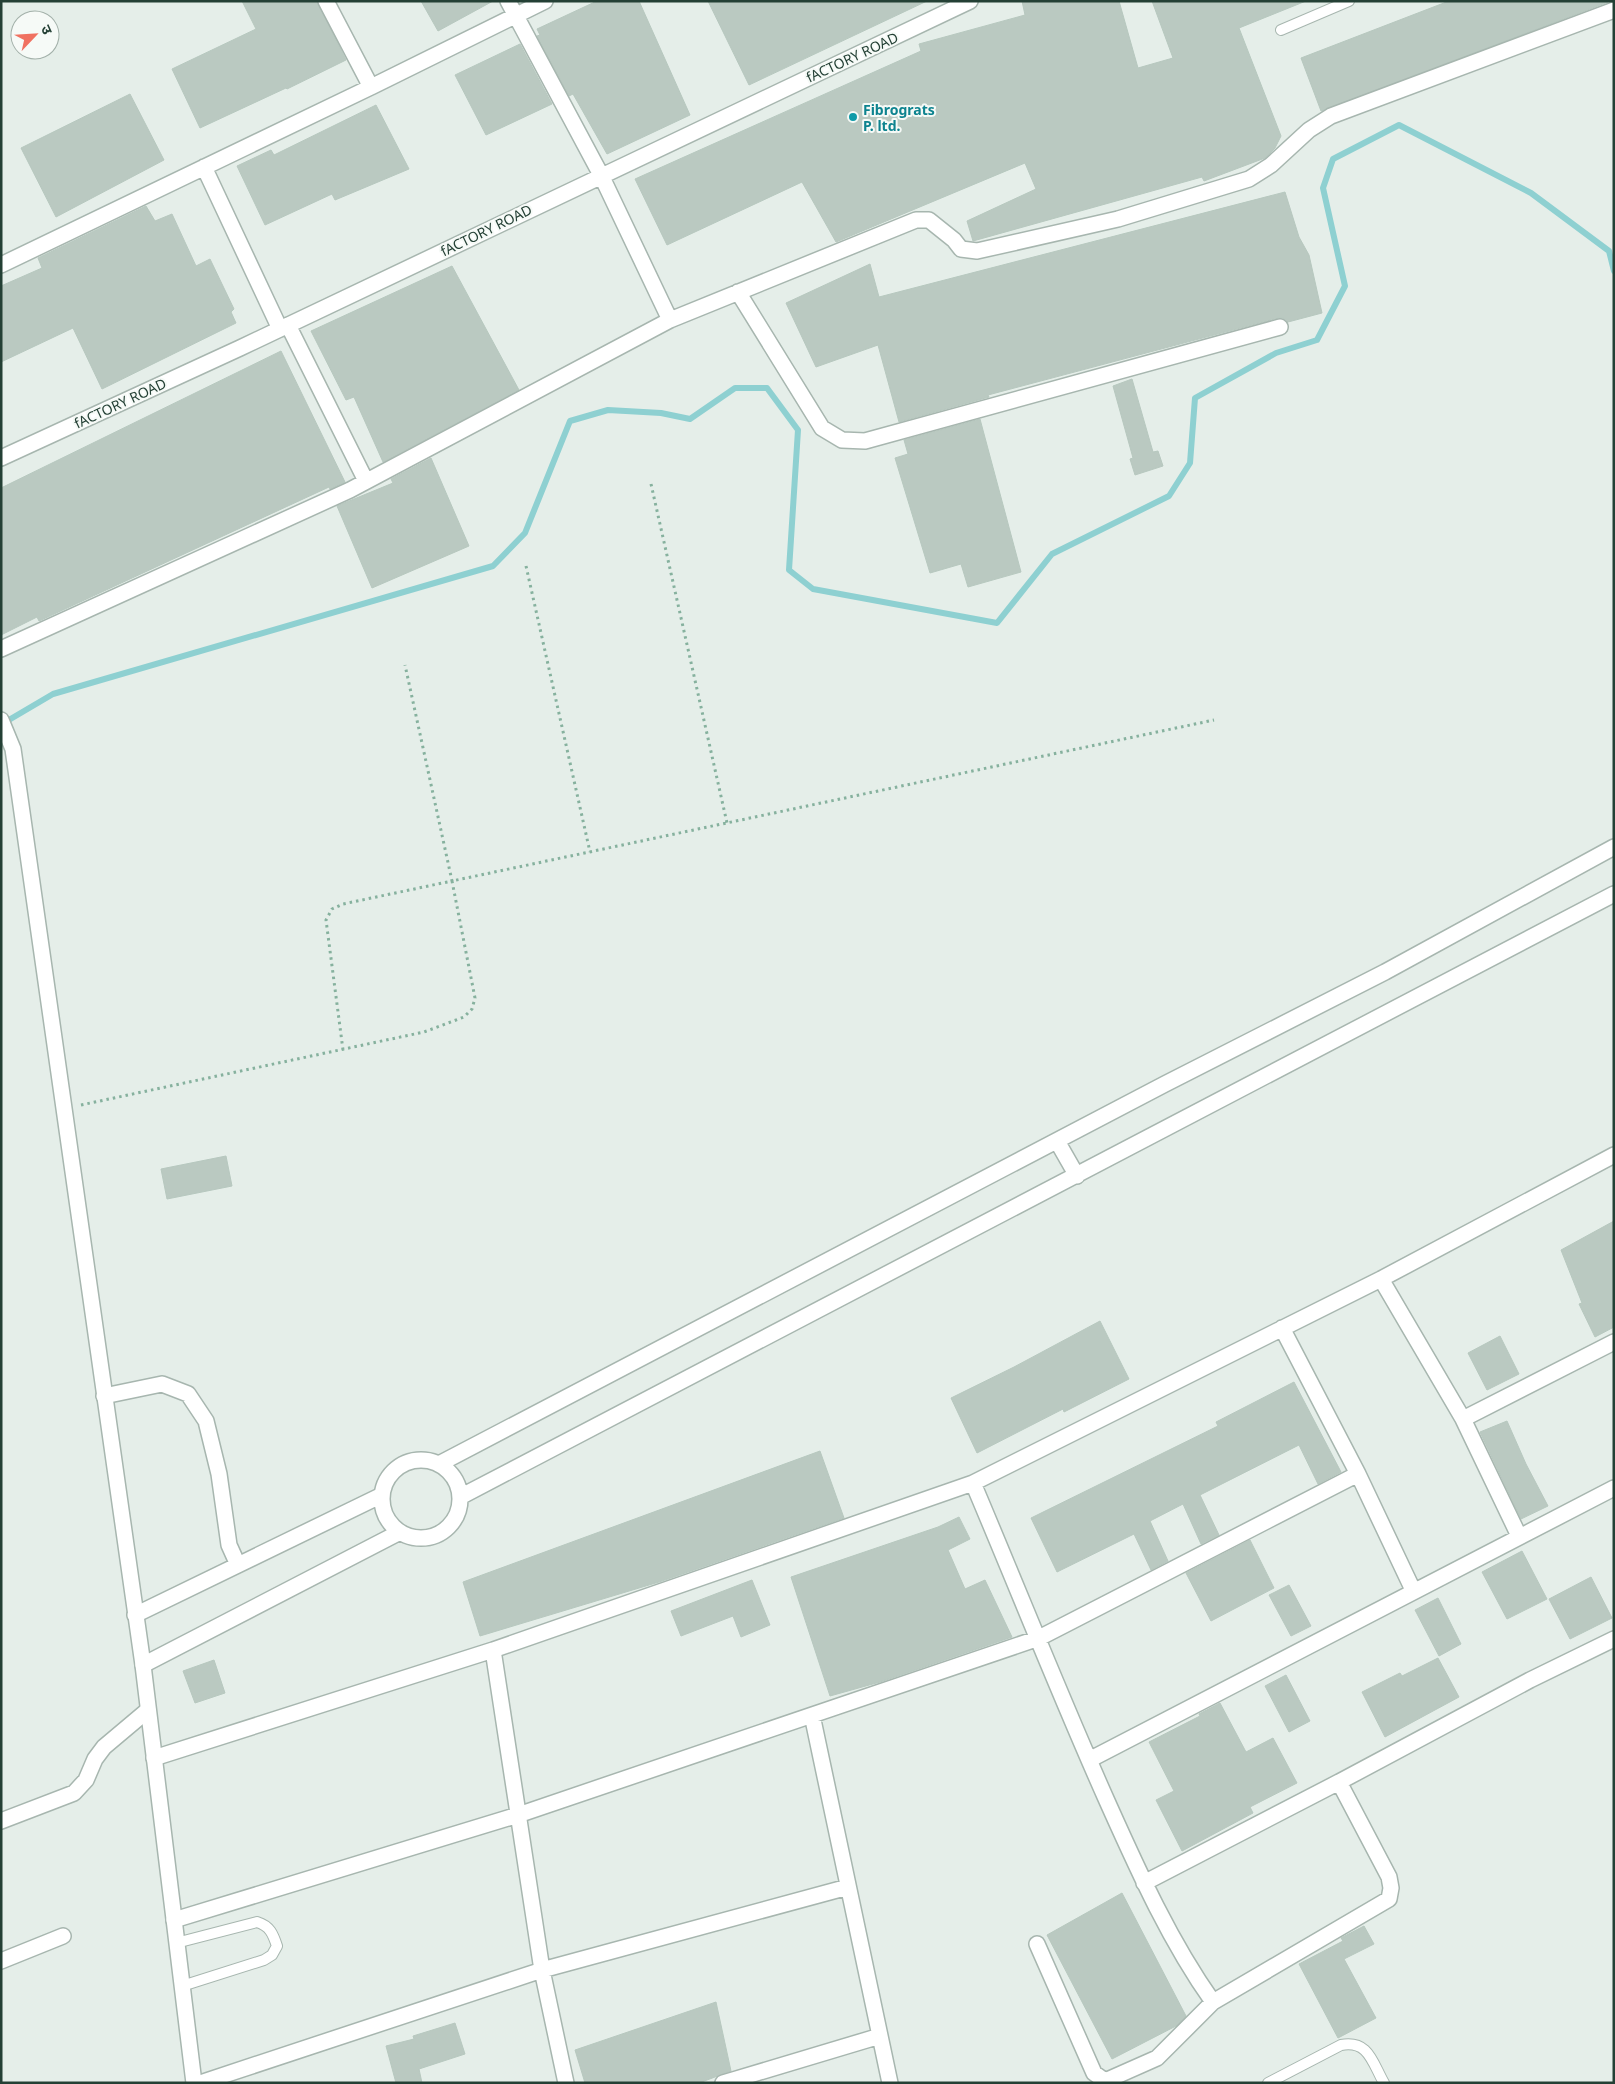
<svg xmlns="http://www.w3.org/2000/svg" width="1615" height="2084" viewBox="0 0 1615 2084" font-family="'Noto Sans','Noto Sans Devanagari',sans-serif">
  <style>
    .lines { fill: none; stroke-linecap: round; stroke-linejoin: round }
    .stream { stroke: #8ed0d1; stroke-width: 6 }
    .building { fill: #bac9c1; stroke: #b7c8bf }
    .service-casing { stroke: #a7b6af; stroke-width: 12 }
    .minor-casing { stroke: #a7b6af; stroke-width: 18 }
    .tertiary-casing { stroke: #a7b6af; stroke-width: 18 }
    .path { stroke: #86b19e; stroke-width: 3; stroke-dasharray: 2.5 4; stroke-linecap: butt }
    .service { stroke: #fff; stroke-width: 10 }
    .minor { stroke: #fff; stroke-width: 15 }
    .tertiary { stroke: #fff; stroke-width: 15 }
    .culture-dot { fill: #0f9aa8; stroke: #f6faf7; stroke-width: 2 }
    .labels { text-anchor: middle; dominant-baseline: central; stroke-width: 4; stroke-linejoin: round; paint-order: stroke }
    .street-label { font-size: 14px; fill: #244035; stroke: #f6faf7 }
    .culture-label { font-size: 14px; font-weight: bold; fill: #0d838f; stroke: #f6faf7; text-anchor: start }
  </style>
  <rect width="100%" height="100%" fill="#e5eee9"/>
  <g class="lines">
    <path class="stream" d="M2,724L53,694L493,566L525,533L570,421L608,410L661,413L690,419L735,388H767L798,430L789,570L813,589L997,623L1052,554L1169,496L1190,463L1195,398L1276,353L1317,340L1345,286L1323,188L1333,159L1399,125L1531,193L1609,251L1614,271"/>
  </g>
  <path class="building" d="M242,1H317L346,60L287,89L286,88L200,128L172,69L256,29Z
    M421,1H493L438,31Z
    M597,1H639L690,115L607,154L573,94L569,96L537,36L540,35L537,29Z
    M708,1H927L749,85Z
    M1022,1H1119L1138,68L1173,58L1152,1H1306L1239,28L1281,136L1275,148L1265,158L1204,181L1202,177L973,241L967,221L1036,189L1025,163L836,242L802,182L667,245L635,179L921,51L919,44L1025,15Z
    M1449,1L1608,2L1321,111L1301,58Z
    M520,44L552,104L486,135L455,75Z
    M130,94L164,160L56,217L21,148Z
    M376,105L409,169L335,200L332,194L265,225L237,166L271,150L274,155Z
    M1285,192L1299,237L1309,255L1322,313L1288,322L1283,318H1278L988,395L989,397L899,422L878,345L816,367L786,303L870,264L879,297Z
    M146,206L155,221L172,214L196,266L210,259L234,309L231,312L236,323L102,389L73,328L1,362V286L42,268L38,258Z
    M452,266L519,390L383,462L354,397L346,400L311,331Z
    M281,351L345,482L330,489L329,487L39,621L37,617L1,635V488Z
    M1132,379L1153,452L1158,451L1163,466L1135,475L1130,459L1133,458L1113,386Z
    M980,419L1021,572L968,587L961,564L930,573L895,458L908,454L904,440Z
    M431,458L469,546L372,588L337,506L393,483L391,479Z
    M226,1156L232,1186L167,1199L161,1169Z
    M1614,1221V1327L1595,1337L1579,1304L1582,1303L1561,1250Z
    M1100,1321L1129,1379L1064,1412L1063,1409L977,1453L951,1398L1014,1367Z
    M1500,1336L1519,1374L1487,1390L1468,1353Z
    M1294,1382L1341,1472L1318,1484L1299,1445L1200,1495L1219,1535L1201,1544L1183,1504L1150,1521L1168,1561L1151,1570L1134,1534L1057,1572L1031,1518L1218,1426L1216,1422Z
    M1507,1421L1526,1464L1548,1506L1521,1519L1480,1432Z
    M820,1451L844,1518L659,1582L480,1636L463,1582Z
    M959,1517L970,1539L948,1550L965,1589L985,1580L1012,1637L880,1682L830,1696L791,1577L938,1527Z
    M1250,1540L1274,1588L1211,1621L1186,1573Z
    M1522,1551L1547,1599L1507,1619L1482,1572Z
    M1591,1577L1612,1618L1570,1639L1549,1599Z
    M752,1580L770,1625L741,1637L733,1616L681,1636L671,1611Z
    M1289,1585L1311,1626L1291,1636L1269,1595Z
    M1438,1598L1461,1644L1439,1656L1415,1610Z
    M1438,1658L1459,1697L1385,1737L1362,1692L1400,1673L1402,1676Z
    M214,1660L225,1693L195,1703L183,1671Z
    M1286,1675L1310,1721L1289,1732L1265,1686Z
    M1220,1703L1246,1752L1273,1738L1297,1783L1250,1807L1253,1813L1182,1851L1156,1800L1174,1791L1149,1742L1200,1716L1199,1714Z
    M1122,1893L1186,2016L1176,2026L1112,2059L1047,1935Z
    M1364,1926L1374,1944L1344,1959L1376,2018L1338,2038L1299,1964L1343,1941L1341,1938Z
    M716,2002L731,2071L699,2083H585L575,2050Z
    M455,2023L465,2054L419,2069L422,2083H396L386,2046L414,2039L413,2036Z"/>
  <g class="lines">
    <defs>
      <path id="service" d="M1281,30L1349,1
        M176,1943L257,1922C270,1926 273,1934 277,1946L272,1955L264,1960L182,1986
        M1268,2083L1341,2045C1369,2040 1372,2062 1384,2083"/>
      <path id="minor" d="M326,1L371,87L545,1
        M508,1L601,175L670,320L916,220H929L954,240L961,249L977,251L1118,219L1249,179L1271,165L1309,130L1331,116L1614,10
        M204,167L280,329
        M1,265L371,87
        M738,292L822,428L842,440L865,441L1280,327
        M288,325L366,481
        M1,458L240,348L970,1
        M1,649L350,490L670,320
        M1057,1141L1077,1176
        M1614,1155L1381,1279L973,1483C1018,1589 1060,1696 1107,1801C1138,1870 1169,1940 1213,2002L1389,1899L1391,1888L1389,1877L1339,1782L1530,1680L1614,1639
        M1381,1279L1463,1419L1614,1342
        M1282,1328L1358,1474
        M104,1396L162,1384L188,1394L206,1421L219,1474L229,1545L238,1565
        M1463,1419L1519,1536
        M382 1499a39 39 0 1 1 78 0a39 39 0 1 1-78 0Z
        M439,1464L1165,1084L1385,972L1614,847
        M460,1497L1614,894
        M135,1615L382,1495
        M493,1650L542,1970L566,2083
        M143,1665L400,1532
        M812,1715L890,2083
        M154,1758L493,1650L973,1483
        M1089,1760L1614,1488
        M1,1821L74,1793L86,1780L95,1759L104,1747L148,1710
        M1144,1883L1339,1782
        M174,1920L518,1815L1039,1638L1358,1474L1413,1590
        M1037,1944L1094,2073L1105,2081L1157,2058L1213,2002
        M1,1961L63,1936
        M200,2083L542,1970L848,1887
        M723,2083L880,2036"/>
      <path id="tertiary" d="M1,720L13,749L143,1665L194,2083"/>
    </defs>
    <use href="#service" class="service-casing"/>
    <use href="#minor" class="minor-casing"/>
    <use href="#tertiary" class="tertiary-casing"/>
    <path class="path" d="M651,484L727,823
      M526,566L590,852
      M343,1050L326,920L332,909L343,904L452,881L405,665
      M81,1105L424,1032L464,1017L472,1009L475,998L452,881L1214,720"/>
    <use href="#service" class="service"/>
    <use href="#minor" class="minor"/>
    <use href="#tertiary" class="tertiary"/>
  </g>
  <circle class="culture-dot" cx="853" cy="117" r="5"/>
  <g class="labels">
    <g class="street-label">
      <text transform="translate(852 57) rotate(-25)">fACTORY ROAD</text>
      <text transform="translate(486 230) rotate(-26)">fACTORY ROAD</text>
      <text transform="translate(120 403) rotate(-25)">fACTORY ROAD</text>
    </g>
    <g class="culture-label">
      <text x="863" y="109">Fibrograts<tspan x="863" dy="16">P. ltd.</tspan></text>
    </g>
  </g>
  <rect width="1615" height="2084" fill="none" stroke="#244035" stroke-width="5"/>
  <g transform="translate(35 35) rotate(65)"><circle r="24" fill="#f6faf7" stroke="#a2b0a9"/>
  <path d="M0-4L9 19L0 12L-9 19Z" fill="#f07161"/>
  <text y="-8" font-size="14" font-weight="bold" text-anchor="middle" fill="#244035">उ</text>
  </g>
</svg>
